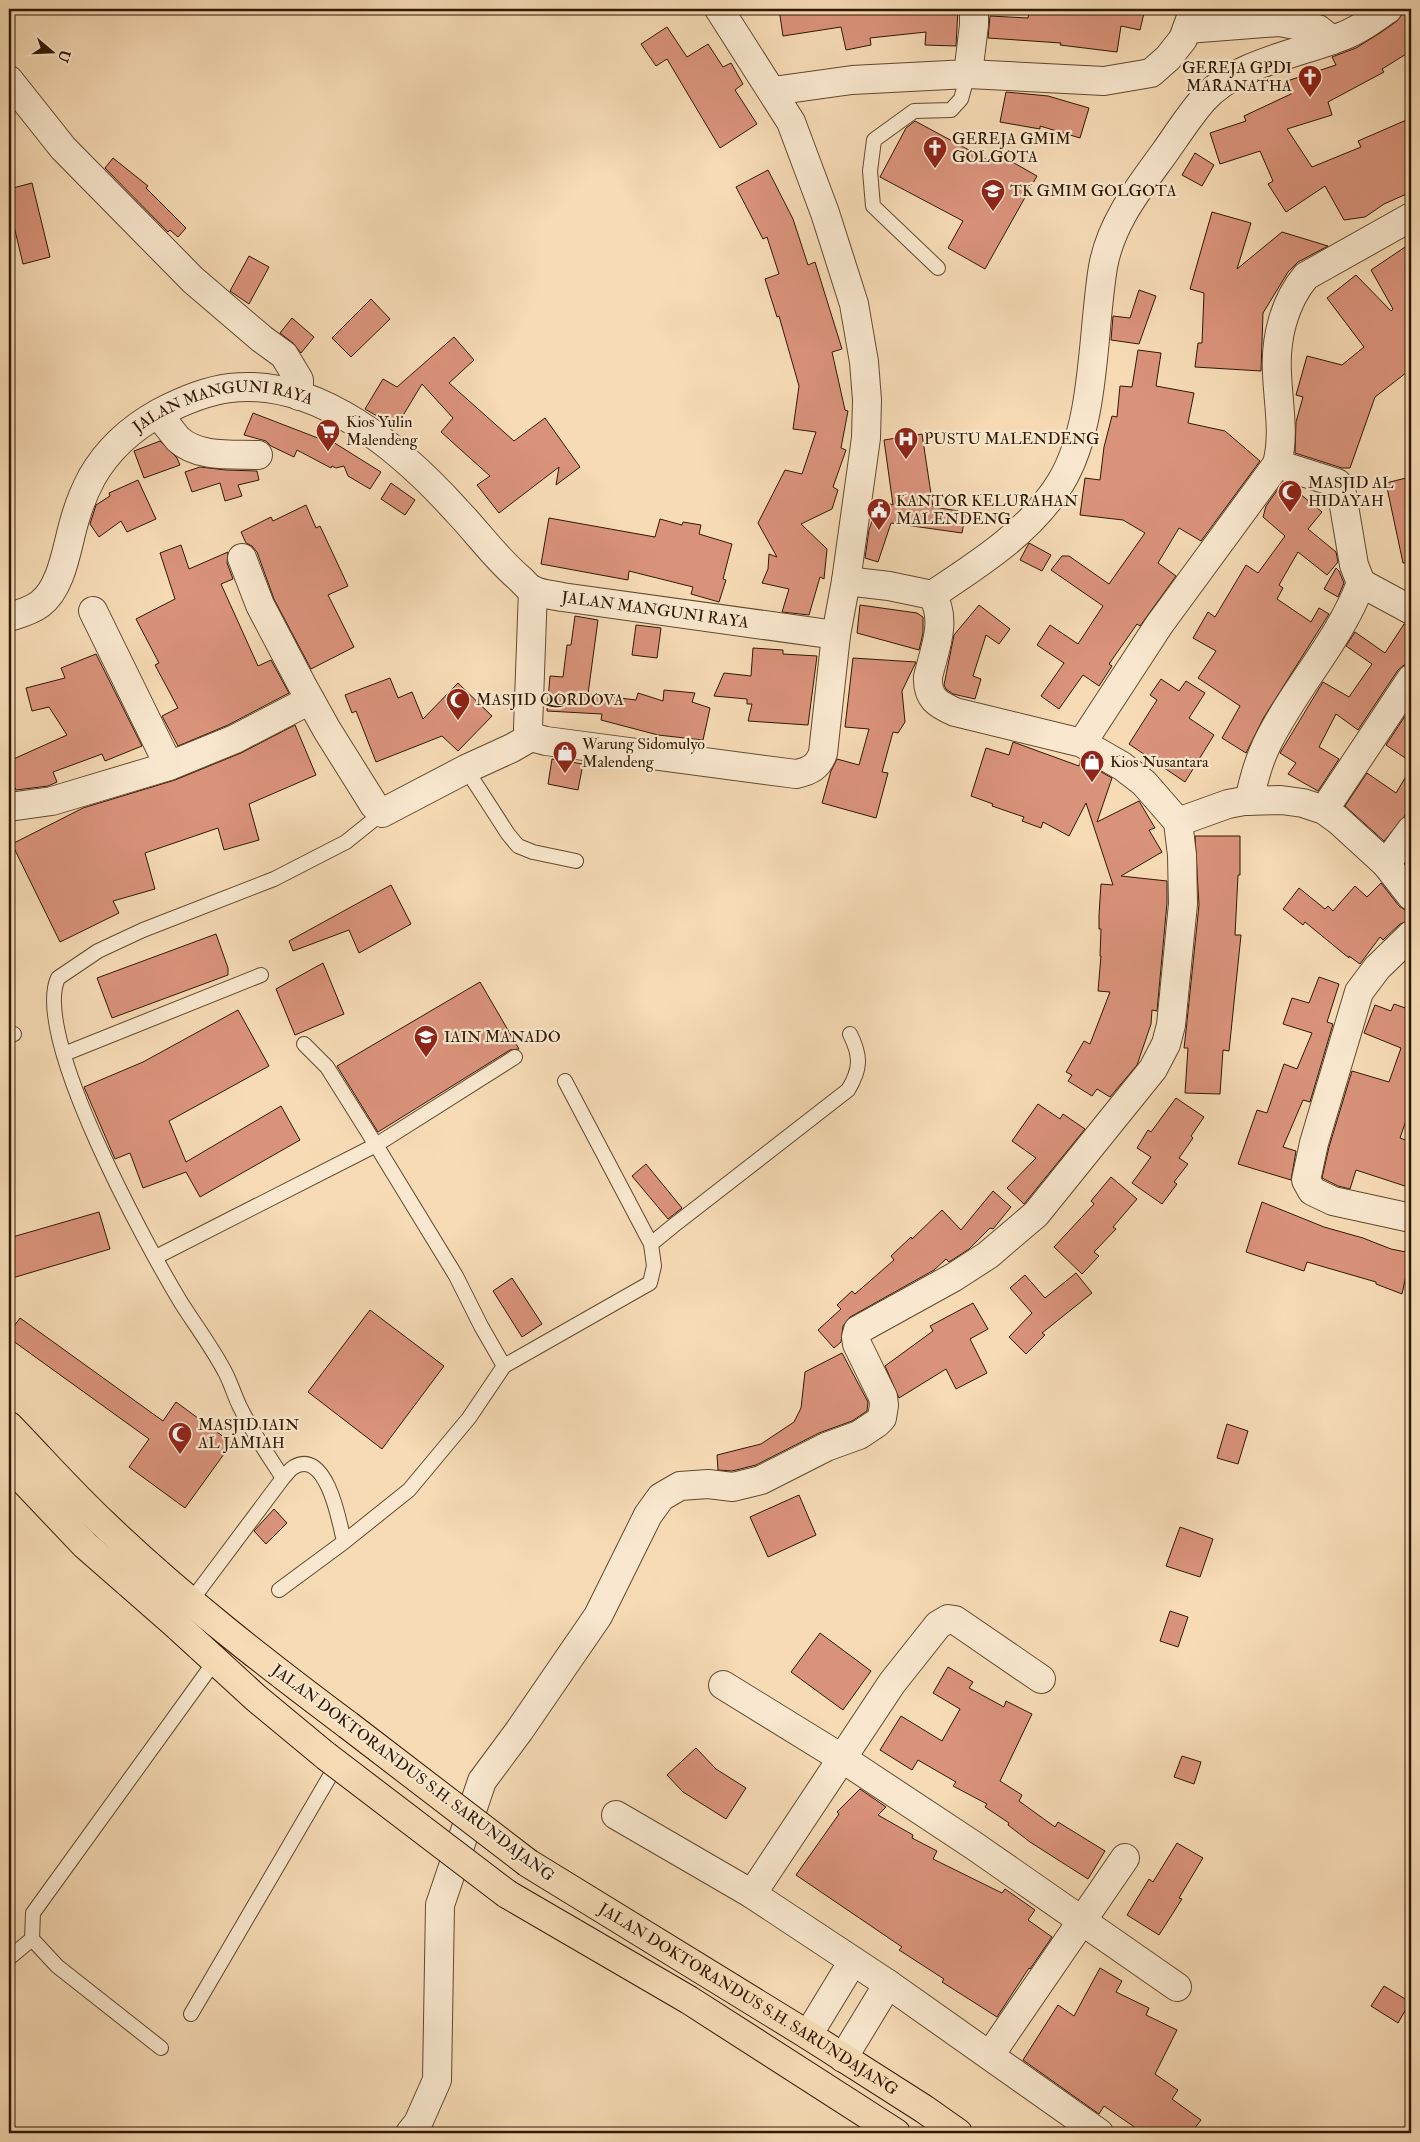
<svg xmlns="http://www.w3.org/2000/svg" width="1420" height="2142" viewBox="0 0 1420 2142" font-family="'IM FELL Double Pica',serif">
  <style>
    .building { fill: #da937b; stroke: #301801 }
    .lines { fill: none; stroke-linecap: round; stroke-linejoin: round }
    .service-casing { stroke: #62492e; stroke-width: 16 }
    .minor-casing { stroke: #62492e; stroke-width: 30 }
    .trunk-casing { stroke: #301801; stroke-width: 30 }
    .service { stroke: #f9e8cf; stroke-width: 14 }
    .minor { stroke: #f9e8cf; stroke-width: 28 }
    .trunk { stroke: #f6dbb5; stroke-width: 28 }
    .trunk-bridge-casing { stroke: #301801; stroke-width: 30; stroke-linecap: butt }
    .trunk-bridge { stroke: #f6dbb5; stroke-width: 28 }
    .labels { text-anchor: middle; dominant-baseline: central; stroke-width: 4.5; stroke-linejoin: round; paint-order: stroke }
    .poi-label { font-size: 16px; fill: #301801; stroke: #f9e8cf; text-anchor: start }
    .street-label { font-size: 16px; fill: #301801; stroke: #f9e8cf }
  </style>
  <rect width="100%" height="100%" fill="#f6dbb5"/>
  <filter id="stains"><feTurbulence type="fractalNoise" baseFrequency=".004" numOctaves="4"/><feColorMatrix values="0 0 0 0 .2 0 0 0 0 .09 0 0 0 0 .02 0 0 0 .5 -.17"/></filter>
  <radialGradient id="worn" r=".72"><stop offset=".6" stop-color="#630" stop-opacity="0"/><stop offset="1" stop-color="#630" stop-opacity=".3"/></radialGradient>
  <path class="building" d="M779,9H837L839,13L856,9H958L956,46L925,45L926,32L870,38L871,45L846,50L841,27L783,36Z
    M1065,9H1145L1140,30L1121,26L1117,52L1060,45L1061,43L988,38L990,16L1028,18L1029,11L1065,14Z
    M1406,9H1411V51L1382,69L1384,72L1328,102L1332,115L1287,129L1312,167L1361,147L1358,141L1411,118V192L1384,204L1365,217L1344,220L1325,186L1286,212L1268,184L1273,181L1260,151L1220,164L1210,133L1246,121L1244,116L1291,94L1287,81L1336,65L1332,57L1356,48L1380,33L1397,21Z
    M667,27L687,57L708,44L723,67L731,63L743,84L735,90L757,124L720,148L667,59L656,66L641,44Z
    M1006,92L1048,96L1089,108L1080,138L1040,126V129L1000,122Z
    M915,121L995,164L1000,155L1037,176L985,269L948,248L963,221L880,177L906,128Z
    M1195,153L1214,165L1202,186L1182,175Z
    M113,158L148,186L146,188L186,228L178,237L170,230L168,232L105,168Z
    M768,170L793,219L808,265L815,262L842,349L832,352L845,410L848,411L841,448L846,450L833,487L838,490L832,509L801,524L827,549L824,579L820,577L809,615L782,612L789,589L762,583L768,569L769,554L777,557L758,523L785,470L802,474L816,432L793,429L799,386L779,316L777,317L765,279L779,274L767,237L763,239L736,187Z
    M32,183L50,257L23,264L9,205V189Z
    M1212,212L1251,223L1237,269L1282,232L1328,246L1298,262L1288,272L1263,313L1261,371L1195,367L1198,343H1202L1204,293L1190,289Z
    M1411,243V369L1375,397L1350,468H1342L1295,453L1296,422L1303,397L1296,395L1307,356L1342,365L1364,347L1327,298L1356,275L1391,311L1393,309L1371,270Z
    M249,256L269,267L249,304L230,291Z
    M1139,290L1156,296L1139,344L1111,340L1113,316L1130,318Z
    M371,299L390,319L351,357L332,338Z
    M292,318L314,337L301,353L293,343L280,333Z
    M454,337L474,360L449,383L514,441L545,418L580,467L556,485L559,467L499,513L477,485L490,476L441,432L453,418L422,384L396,427L365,409L383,379L397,387Z
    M1138,350L1161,353L1156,386L1194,393L1188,423L1225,431L1260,461L1201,541L1179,528L1158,563L1176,576L1140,626L1137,624L1109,664L1112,666L1099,686L1083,675L1059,709L1041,696L1064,663L1037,645L1050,625L1078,644L1103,606L1051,570L1062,556H1069L1109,584L1145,533L1123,520L1080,515L1085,478L1100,480L1104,447L1112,416L1117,417L1120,386L1132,387Z
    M253,413L323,440L325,437L381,472L370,489L348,476L344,466L336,468L332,466L331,468L297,450L294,457L271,446L266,441L244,435Z
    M922,434L933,507L966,512L962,533L891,523L878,562L865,558L869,530L879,500L893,505L884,440Z
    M160,441L177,458L180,465L144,478L134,451Z
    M200,467L226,470L257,471L259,480L238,485L242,496L225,501L220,483L192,492L185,472Z
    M1406,478L1411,502V562L1403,563L1386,483Z
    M138,480L156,519L127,532L121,521L99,537L90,524L96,505L110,496L109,493Z
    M1283,482L1288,484L1322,512L1308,529L1336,552L1338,562L1327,575L1298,552L1279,585L1283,588L1277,599L1311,622L1319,608L1329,614L1264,717L1246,753L1222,738L1240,706L1198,678L1216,651L1193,638L1208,612L1215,617L1246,565L1258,573L1285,536L1263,517L1266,506Z
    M391,483L415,500L405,515L381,499Z
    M306,505L316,528L320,526L348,586L328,595L354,647L311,669L274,599L257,552L252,546L246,543L241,532L271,517L273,521Z
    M549,518L655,537L660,519L682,525L683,522L701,525L699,534L732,544L723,579L726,580L719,602L691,594L693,587L629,571L628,580L541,564Z
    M1029,543L1051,555L1042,571L1020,560Z
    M181,545L189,569L228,552L227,563L233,579L221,584L258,666L271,660L289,693L228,725L178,746L162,716L178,708L155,665L159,663L136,619L175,599L160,553Z
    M1336,568L1339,571L1344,583L1338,597L1324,589Z
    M860,605L917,613L923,617V633L919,650L857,633Z
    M979,605L1010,629L999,644L986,635L973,676L981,679L975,699L953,694L946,689L944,685L954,635Z
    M575,616L598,620L588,694L636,700L638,693L663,701L664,690L695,693L692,702L710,708L703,740L658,735L601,720L602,714L547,711L550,676L563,677L567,645H571Z
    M1404,624L1411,626V663L1404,665L1398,670L1358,730L1336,714L1319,747L1339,759L1318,791L1288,774L1296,763L1280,753L1323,682L1349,697L1372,664L1346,646L1355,632L1385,653Z
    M636,625L661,628L657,658L632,655Z
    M753,648L783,650V654L817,656L808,725L748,721L752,704H747V699L714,696L724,673L751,676Z
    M96,654L142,746L105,761L102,754L53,772L57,782L48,786L16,790L9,774V761L67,735L49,707L32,711L26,688L65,678L61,668Z
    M853,658L916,662L902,691L905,722L898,733L893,732L882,772L888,773L876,818L822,803L831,771L837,759L859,765L869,729L845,727Z
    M390,678L398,698L412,692L423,719L458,683L492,716L458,751L442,736L376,762L356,711L352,713L345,695Z
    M1161,679L1179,691L1186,681L1205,693L1189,718L1214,735L1185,782L1129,744L1157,700L1150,695Z
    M1411,707V762L1386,745Z
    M295,725L316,775L249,804L259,840L224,850L218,828L145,853L155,889L113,901L119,913L60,942L12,844L83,808L175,780L241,753Z
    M1013,742L1079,766L1080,760L1112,778L1097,822L1139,801L1155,828L1149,830L1162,852L1121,876L1167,881V903L1157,1011L1152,1010L1151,1024L1137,1065L1110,1097L1097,1089L1092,1096L1068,1081L1072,1075L1066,1072L1084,1041L1090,1044L1110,992L1098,991L1101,956H1100L1101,929H1099V915L1101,884L1113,885L1086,803L1069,836L1043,822L1041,828L1022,821L1024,817L992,806L993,804L971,796L986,748L1009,755Z
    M552,759L583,764L578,790L548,784Z
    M1411,768V803L1404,817L1384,841L1345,806L1367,773L1396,793Z
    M1195,836H1240V875H1238L1235,935H1241L1229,1051L1223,1050L1220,1094L1185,1093L1188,1048H1184L1186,1031L1199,905Z
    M1381,883L1399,906L1405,910L1411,911V920L1400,924L1383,940L1380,937L1360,964L1349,956V958L1305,922L1303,925L1283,909L1299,888L1325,909L1328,906L1333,911L1355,886L1367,897Z
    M391,885L411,924L359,953L349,930L293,951L289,941Z
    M216,934L228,968V975L112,1018L97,978Z
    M323,963L344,1014L295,1035L276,989Z
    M1319,977L1339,984L1327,1022L1333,1024L1310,1102L1303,1100L1283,1147L1296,1151L1291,1180L1238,1164L1257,1110L1267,1113L1284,1064L1297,1069L1312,1033L1283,1024L1292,998L1309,1003Z
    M480,982L519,1049L510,1050L378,1132L337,1066Z
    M1394,1004L1411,1010V1106L1400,1138L1411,1142V1188L1356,1170L1350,1189L1338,1186L1322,1178L1329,1147L1352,1071L1389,1082L1401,1048L1364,1033L1375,1005L1391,1011Z
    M238,1010L269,1066L169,1121L186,1162L281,1106L300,1140L200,1197L186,1172L143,1188L130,1153L115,1159L84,1087L143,1062Z
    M1176,1098L1204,1117L1191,1136L1193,1138L1179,1158L1188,1164L1174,1182L1177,1184L1162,1204L1132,1183L1151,1157L1137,1148L1148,1130L1151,1132Z
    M1038,1104L1060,1119L1063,1114L1085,1129L1024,1204L1007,1188L1036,1158L1012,1141Z
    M646,1164L682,1208L668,1219L632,1176Z
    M1111,1177L1137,1199L1113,1227L1116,1229L1094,1252L1099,1256L1082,1274L1054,1247L1094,1204L1091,1201Z
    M993,1191L1011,1207L993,1229L990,1228L969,1249L949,1262L946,1259L934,1270L850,1317L843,1326L841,1342L834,1348L818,1330L841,1309L837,1305L852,1291L855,1294L894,1260L891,1256L911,1237L912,1239L942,1210L961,1230Z
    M1262,1202L1324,1227L1363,1238L1391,1249L1411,1253L1402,1294L1376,1284V1282L1307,1262L1304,1271L1246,1252Z
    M99,1212L110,1249L9,1279V1238Z
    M1076,1273L1092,1293L1042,1333L1045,1335L1026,1354L1009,1337L1032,1313L1010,1288L1025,1275L1045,1298Z
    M512,1278L542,1324L522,1337L493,1291Z
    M973,1303L988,1329L970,1339L987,1373L956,1389L946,1369L899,1398L885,1366L933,1331L930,1326Z
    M370,1310L444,1366L382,1449L308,1392Z
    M20,1318L163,1421L176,1402L232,1443L185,1508L129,1467L149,1439L9,1338V1333Z
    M842,1353L868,1402L867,1411L852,1421L819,1433L756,1465L732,1471L718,1470L717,1455L761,1444L794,1422L801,1408L805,1372Z
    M1227,1424L1248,1431L1238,1464L1217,1458Z
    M799,1495L816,1535L768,1557L750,1517Z
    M274,1509L287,1523L266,1544L254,1531Z
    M1180,1527L1213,1539L1200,1577L1166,1566Z
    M1170,1611L1188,1617L1178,1647L1160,1641Z
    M820,1633L871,1671L843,1710L791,1672Z
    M948,1667L973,1682L969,1688L1004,1707L1006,1701L1032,1714L1000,1781L1022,1795L1019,1801L1055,1827L1058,1822L1105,1851L1088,1879L1030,1842L1008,1825L1009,1823L985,1807L987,1804L953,1786L956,1782L918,1760L912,1770L880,1750L901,1716L942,1741L960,1709L933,1693Z
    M696,1748L716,1769L746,1788L726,1819L683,1792L667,1775Z
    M1182,1756L1201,1762L1194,1784L1174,1777Z
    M860,1789L886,1807L878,1815L913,1835L912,1838L937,1851L933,1859L1002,1893L1005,1889L1035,1910L1028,1920L1052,1937L1030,1969L1029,1968L997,2017L942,1982L944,1979L899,1950L902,1947L796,1875L839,1814L837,1812Z
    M1177,1843L1203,1858L1179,1898L1182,1899L1159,1935L1127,1915L1149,1879L1153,1882Z
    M1100,1968L1122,1981L1116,1992L1149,2008L1146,2015L1177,2030L1155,2074L1178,2090L1172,2099L1201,2120L1191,2133H1143L1104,2106L1099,2114L1023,2060L1058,2005L1074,2016Z
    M1384,1986L1410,2002L1398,2023L1371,2006Z"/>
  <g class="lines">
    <defs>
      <path id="service" d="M938,268L873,206L870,171L874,140L914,111L951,110L961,99L968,74
        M466,769L508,834L518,846L533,852L576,861
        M9,1036L14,1034
        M64,1054L261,975
        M565,1081L651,1244
        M156,1257L376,1145L515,1057
        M504,1366L650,1283L654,1266L651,1244L673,1226L848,1090C861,1069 861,1056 850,1034
        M283,1478C286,1475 290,1469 294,1467C327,1448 340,1524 344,1542
        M279,1590L344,1542L409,1490L469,1418L504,1366L481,1326L456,1276L376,1145L327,1067L304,1044
        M191,1601L283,1478C268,1455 252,1432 240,1407C234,1395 231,1383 225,1372C212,1347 195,1325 180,1301C147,1246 31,1036 58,978L98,951L143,930L274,879L346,842L382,813
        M9,1958L32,1939
        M191,2014L337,1764
        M161,2048L57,1966L32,1939L33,1913L215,1661"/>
      <g id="minor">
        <path d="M1187,29L1279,22L1318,29L1332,40"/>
        <path d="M968,74L1104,81L1151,73L1168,58L1183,39L1194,9"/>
        <path d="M9,80L63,148L193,280L262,339L284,355L299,380V396"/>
        <path d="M773,91L852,80L968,74L974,25V9"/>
        <path d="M158,414C165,422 171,431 178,439C198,458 233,454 258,455"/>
        <path d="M242,558L260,605L302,685L327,730L374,805L382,813L466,769L512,748L531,737"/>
        <path d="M1361,583L1411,610"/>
        <path d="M533,590L528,728L531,737L546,741L796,774C810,771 818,767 823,753L836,635"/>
        <path d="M932,595C979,564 1031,531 1061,482C1096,424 1092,333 1103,267C1111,222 1139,188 1165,152C1177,135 1189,116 1203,100C1236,63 1298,54 1343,36C1359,30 1374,19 1388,9"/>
        <path d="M93,611L169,766"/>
        <path id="s1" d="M9,617C19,614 31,611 40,604C63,587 67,544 75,519C79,505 85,490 92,477C108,449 132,428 159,413C182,401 205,391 230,388C318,377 403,451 457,511C478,533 495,557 518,577C523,581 527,587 532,590C541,594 553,595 562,597L836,635L846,581L866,438L867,400L864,362L854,304L825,213L791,122L719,9"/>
        <path d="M1082,743L1159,625L1277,464C1285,434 1278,403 1277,373C1275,339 1284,302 1306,276L1411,217"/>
        <path d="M1249,801C1253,782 1258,763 1266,746C1293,689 1339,642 1361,583L1354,565L1342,494L1337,483L1277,464"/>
        <path d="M9,807L52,801L169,766L235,739L310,700"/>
        <path d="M1324,810L1411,679"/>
        <path d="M1178,822L1228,804L1244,801L1281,800L1303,803L1324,810L1338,820L1386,864L1411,896"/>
        <path d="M1386,864L1411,830"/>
        <path d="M1411,935L1377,968L1359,992L1314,1143L1306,1180L1312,1191L1333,1201L1411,1218"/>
        <path d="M1041,1679L955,1620L948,1619L938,1625L892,1683L752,1894L888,1984L1099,2133"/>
        <path d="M723,1685L843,1759L973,1845L1177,1987"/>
        <path d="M616,1815L752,1894"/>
        <path d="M808,2035L853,1961"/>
        <path d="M990,2055L1125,1858"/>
        <path d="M843,2058L888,1984"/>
        <path d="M410,2133L418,2123L437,2080L440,1905L482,1781L519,1731L598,1616L648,1515L661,1497L680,1486L708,1484L733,1487L761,1480L826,1447L859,1435L877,1423L882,1418L884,1405L883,1397L857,1344L856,1337L858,1330L954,1277L988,1255L1036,1214L1153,1069L1166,1044L1171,1025L1183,904L1182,855L1178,822L1144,783L1122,766L1082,743L955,712C937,704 927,698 928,677C934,651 948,620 932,595L889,586L846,581"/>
      </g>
      <g id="trunk">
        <path d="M9,1426C41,1459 71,1493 104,1524C180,1597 264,1662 348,1725"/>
        <path d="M9,1465L85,1545L173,1622L256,1698L326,1756"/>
        <path id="s2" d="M528,1863L808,2035L924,2109L958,2133"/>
        <path d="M507,1894L689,2000L896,2133"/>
      </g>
    </defs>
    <use href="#service" class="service-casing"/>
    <use href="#minor" class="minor-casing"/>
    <use href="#trunk" class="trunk-casing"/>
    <use href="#service" class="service"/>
    <use href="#minor" class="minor"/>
    <use href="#trunk" class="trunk"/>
    <defs>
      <path id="trunk-bridge" d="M348,1725L528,1863
        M326,1756L507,1894"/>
    </defs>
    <use href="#trunk-bridge" class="trunk-bridge-casing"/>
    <use href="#trunk-bridge" class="trunk-bridge"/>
  </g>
  <defs>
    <symbol id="church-pin" viewBox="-11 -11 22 30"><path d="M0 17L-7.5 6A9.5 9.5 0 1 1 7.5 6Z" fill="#8f2418" stroke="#f9e8cf"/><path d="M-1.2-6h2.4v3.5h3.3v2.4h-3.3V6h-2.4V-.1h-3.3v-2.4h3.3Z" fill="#fff"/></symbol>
    <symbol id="school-pin" viewBox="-11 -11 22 30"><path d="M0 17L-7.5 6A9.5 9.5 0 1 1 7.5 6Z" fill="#8f2418" stroke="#f9e8cf"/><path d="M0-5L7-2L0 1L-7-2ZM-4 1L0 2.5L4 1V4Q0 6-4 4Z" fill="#fff"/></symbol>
    <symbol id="supermarket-pin" viewBox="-11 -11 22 30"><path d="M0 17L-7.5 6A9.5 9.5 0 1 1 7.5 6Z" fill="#8f2418" stroke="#f9e8cf"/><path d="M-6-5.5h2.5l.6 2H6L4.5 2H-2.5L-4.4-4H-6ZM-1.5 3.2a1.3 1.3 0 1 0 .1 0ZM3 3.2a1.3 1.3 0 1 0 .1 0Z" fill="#fff"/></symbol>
    <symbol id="hospital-pin" viewBox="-11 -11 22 30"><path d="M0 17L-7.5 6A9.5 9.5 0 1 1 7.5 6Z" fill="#8f2418" stroke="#f9e8cf"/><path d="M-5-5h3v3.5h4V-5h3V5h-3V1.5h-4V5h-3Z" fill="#fff"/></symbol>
    <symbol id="mosque-pin" viewBox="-11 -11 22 30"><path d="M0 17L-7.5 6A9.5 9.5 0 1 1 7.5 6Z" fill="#8f2418" stroke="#f9e8cf"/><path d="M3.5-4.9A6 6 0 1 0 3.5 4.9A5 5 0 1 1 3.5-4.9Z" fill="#fff"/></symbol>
    <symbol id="civic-pin" viewBox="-11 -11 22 30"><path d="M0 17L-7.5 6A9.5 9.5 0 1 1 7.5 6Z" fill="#8f2418" stroke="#f9e8cf"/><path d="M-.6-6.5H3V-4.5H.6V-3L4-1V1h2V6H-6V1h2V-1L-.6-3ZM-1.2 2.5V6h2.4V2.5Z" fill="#fff"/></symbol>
    <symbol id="shop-pin" viewBox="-11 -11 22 30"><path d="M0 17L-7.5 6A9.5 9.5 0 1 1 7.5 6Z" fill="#8f2418" stroke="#f9e8cf"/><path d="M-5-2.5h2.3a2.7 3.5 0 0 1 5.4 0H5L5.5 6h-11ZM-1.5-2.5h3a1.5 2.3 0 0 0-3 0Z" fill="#fff"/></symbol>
    <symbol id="university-pin" viewBox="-11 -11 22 30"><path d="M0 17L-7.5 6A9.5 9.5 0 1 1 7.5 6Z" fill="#8f2418" stroke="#f9e8cf"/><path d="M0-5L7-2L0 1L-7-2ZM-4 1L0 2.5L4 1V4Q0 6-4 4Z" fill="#fff"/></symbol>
  </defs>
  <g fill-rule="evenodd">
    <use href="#church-pin" x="1296" y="63" width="28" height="38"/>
    <use href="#church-pin" x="921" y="134" width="28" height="38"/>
    <use href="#school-pin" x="979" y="177" width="28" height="38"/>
    <use href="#supermarket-pin" x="314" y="417" width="28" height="38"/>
    <use href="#hospital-pin" x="892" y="425" width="28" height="38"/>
    <use href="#mosque-pin" x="1276" y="478" width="28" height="38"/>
    <use href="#civic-pin" x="865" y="496" width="28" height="38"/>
    <use href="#mosque-pin" x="444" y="686" width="28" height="38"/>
    <use href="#shop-pin" x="551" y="739" width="28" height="38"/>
    <use href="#shop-pin" x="1078" y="748" width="28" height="38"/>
    <use href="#university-pin" x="412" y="1023" width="28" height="38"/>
    <use href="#mosque-pin" x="166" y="1420" width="28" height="38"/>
  </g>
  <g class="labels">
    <g class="poi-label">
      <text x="1292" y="68" text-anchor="end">GEREJA GPDI<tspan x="1292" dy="18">MARANATHA</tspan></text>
      <text x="952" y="139">GEREJA GMIM<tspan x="952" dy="18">GOLGOTA</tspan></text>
      <text x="1010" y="191">TK GMIM GOLGOTA</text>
      <text x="346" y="422">Kios Yulin<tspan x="346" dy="18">Malendeng</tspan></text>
      <text x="924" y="439">PUSTU MALENDENG</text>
      <text x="1308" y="483">MASJID AL<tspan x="1308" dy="18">HIDAYAH</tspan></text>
      <text x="896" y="501">KANTOR KELURAHAN<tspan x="896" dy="18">MALENDENG</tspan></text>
      <text x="476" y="700">MASJID QORDOVA</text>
      <text x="582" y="744">Warung Sidomulyo<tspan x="582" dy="18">Malendeng</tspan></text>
      <text x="1110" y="762">Kios Nusantara</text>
      <text x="444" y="1037">IAIN MANADO</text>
      <text x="198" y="1425">MASJID IAIN<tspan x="198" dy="18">AL JAMIAH</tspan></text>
    </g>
    <g class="street-label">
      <text stroke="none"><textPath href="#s1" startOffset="332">JALAN MANGUNI RAYA</textPath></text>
      <text stroke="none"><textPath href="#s1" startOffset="844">JALAN MANGUNI RAYA</textPath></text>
      <text transform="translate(413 1773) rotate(37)">JALAN DOKTORANDUS S.H. SARUNDAJANG</text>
      <text stroke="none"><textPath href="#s2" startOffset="259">JALAN DOKTORANDUS S.H. SARUNDAJANG</textPath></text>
    </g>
  </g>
  <rect width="1420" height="2142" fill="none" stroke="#f6dbb5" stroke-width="30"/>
  <rect x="10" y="10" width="1400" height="2122" fill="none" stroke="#301801" stroke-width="2.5"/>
  <rect x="15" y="15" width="1390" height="2112" fill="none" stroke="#301801"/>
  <g transform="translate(52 52) rotate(109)" stroke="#f9e8cf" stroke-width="4" paint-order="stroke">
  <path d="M0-4L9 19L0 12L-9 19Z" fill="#301801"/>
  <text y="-8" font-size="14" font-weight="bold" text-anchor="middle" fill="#301801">U</text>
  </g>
  <rect width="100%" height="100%" filter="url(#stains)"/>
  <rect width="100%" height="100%" fill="url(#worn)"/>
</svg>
